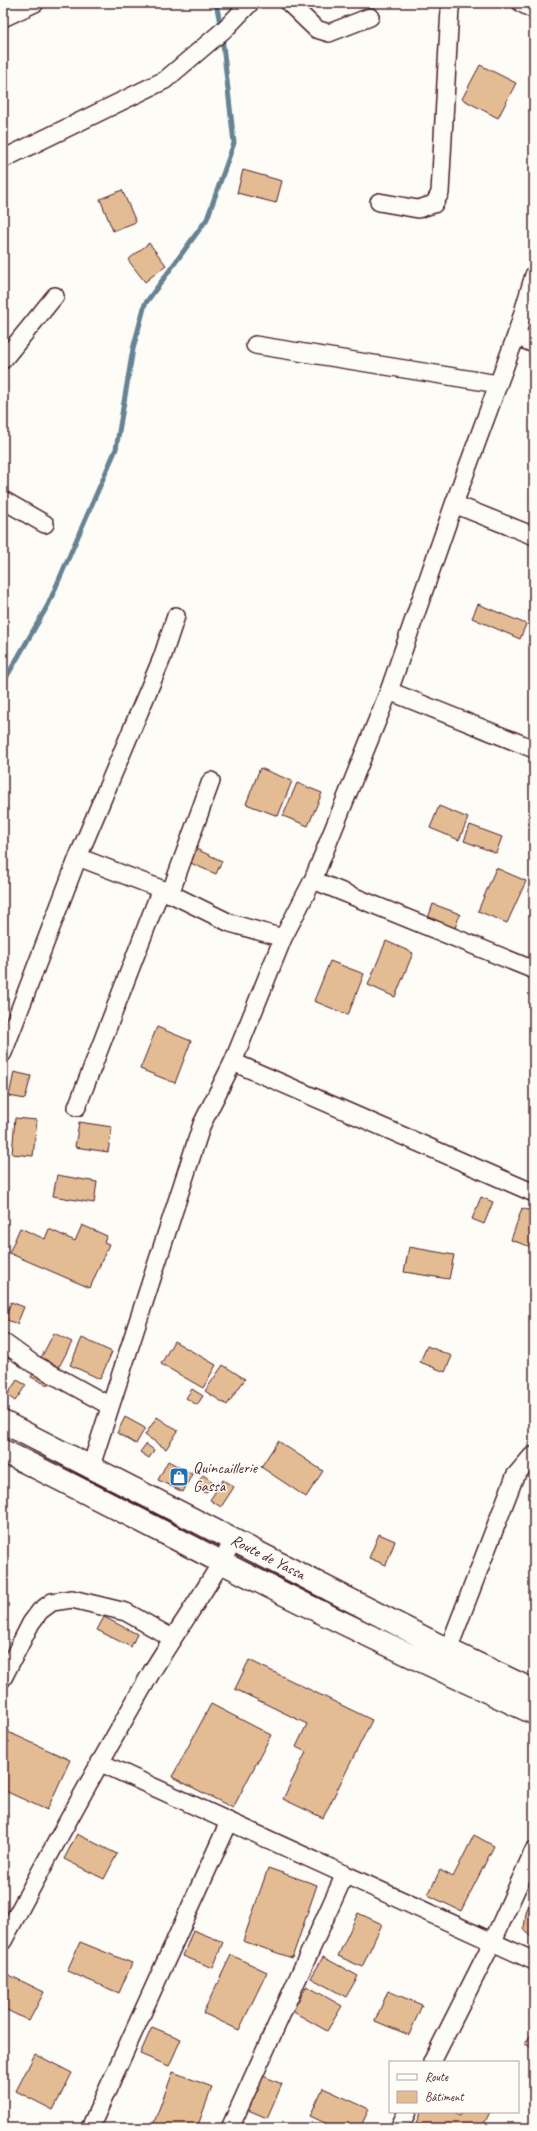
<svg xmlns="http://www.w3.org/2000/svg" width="537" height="2131" viewBox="0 0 537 2131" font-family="Caveat,sans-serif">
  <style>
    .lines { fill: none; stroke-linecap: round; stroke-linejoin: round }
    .stream { stroke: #668393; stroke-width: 5 }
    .building { fill: #e4bc94; stroke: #4a1f2b }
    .minor-casing { stroke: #4a1f2b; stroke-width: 20 }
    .primary-casing { stroke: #4a1f2b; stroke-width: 25 }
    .minor { stroke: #fdfcf7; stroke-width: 17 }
    .primary { stroke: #fdfcf7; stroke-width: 22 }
    .labels { text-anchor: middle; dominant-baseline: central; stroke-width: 3; stroke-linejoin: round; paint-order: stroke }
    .poi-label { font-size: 16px; fill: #4a1f2b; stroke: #fdfcf7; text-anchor: start }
    .street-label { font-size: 16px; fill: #4a1f2b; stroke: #fdfcf7 }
  </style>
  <rect width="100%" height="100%" fill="#fdfcf7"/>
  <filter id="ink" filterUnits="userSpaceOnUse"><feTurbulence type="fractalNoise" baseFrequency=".025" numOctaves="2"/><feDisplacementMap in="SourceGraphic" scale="8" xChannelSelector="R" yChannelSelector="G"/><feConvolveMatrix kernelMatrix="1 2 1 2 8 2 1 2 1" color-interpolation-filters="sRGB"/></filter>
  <g filter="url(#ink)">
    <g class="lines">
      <path class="stream" d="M216,3L221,28
        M3,683L48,605L116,449L133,349L145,304L207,219L234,143L222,36"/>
    </g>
    <path class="building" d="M480,65L516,83L498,118L462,99Z
      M243,170L282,181L276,203L237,193Z
      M122,190L136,222L113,231L100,199Z
      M149,243L166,265L145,282L128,260Z
      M478,604L526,624L520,639L472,618Z
      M260,768L292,781L278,816L246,804Z
      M297,783L322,793L308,826L283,816Z
      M439,806L468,818L459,840L430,828Z
      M470,825L502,837L496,853L464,841Z
      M194,848L222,861L216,874L188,862Z
      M496,868L526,881L507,923L478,911Z
      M433,904L460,914L455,928L428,918Z
      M386,941L413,953L395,997L368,985Z
      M330,961L364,974L348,1015L314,1001Z
      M157,1027L191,1041L175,1083L140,1069Z
      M14,1072L31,1076L25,1099L9,1096Z
      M3,1099L7,1100L4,1116L3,1115Z
      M15,1118L37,1120L33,1156L12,1154Z
      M3,1120L8,1121L4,1150H3Z
      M79,1122L112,1127L108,1152L75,1147Z
      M57,1175L97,1182L94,1203L53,1196Z
      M481,1197L493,1202L484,1224L472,1219Z
      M522,1208L534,1212V1248L511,1240Z
      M82,1225L107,1236L104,1242L109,1244L90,1288L9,1253L20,1228L45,1239L49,1229L75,1241Z
      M409,1247L454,1255L449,1279L404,1272Z
      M11,1302L24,1307L17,1324L5,1319Z
      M54,1333L72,1342L49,1386L31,1377Z
      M82,1338L112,1352L100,1379L70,1365Z
      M174,1341L216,1365L203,1388L161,1364Z
      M427,1346L452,1356L445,1372L420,1362Z
      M223,1365L245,1379L227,1405L205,1391Z
      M17,1380L26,1385L15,1401L7,1395Z
      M192,1389L203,1396L197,1405L186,1398Z
      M125,1417L145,1428L136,1444L117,1433Z
      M157,1417L178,1431L166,1449L145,1435Z
      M278,1441L323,1471L306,1497L261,1467Z
      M146,1444L154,1450L149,1458L140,1452Z
      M168,1461L192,1474L183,1492L158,1480Z
      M203,1475L213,1482L206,1493L195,1487Z
      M223,1480L234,1487L221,1507L210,1500Z
      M379,1534L395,1541L386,1565L369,1558Z
      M104,1617L137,1634L131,1647L97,1630Z
      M249,1660L372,1720L323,1818L283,1799L306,1752L296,1747L307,1724L235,1689Z
      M211,1704L271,1735L233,1808L172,1777Z
      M6,1731L70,1760L47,1810L3,1790V1738Z
      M77,1834L117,1854L104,1879L64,1859Z
      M474,1835L494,1846L461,1911L428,1895L440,1870L453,1877Z
      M268,1868L317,1885L292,1958L243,1941Z
      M534,1889V1941L524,1929L526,1913Z
      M358,1913L382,1924L362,1967L338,1956Z
      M193,1930L223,1942L213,1968L183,1956Z
      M80,1942L132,1963L119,1993L67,1971Z
      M231,1955L267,1972L239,2030L203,2013Z
      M323,1957L358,1976L346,1997L311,1978Z
      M3,1972L44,1992L29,2021L3,2008Z
      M307,1986L342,2006L327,2031L292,2011Z
      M388,1991L422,2005L409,2035L375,2021Z
      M152,2027L181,2039L169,2066L140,2054Z
      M534,2029V2049L525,2044Z
      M35,2054L72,2073L53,2110L16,2091Z
      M173,2072L212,2087L197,2128H161L153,2125Z
      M256,2073L282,2084L267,2118L241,2107Z
      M323,2088L369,2109L360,2128H336L310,2116Z
      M421,2112H452L460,2116L462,2112H490L482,2128H428L416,2123Z"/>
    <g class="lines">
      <defs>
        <path id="minor" d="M289,3L316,29L329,33L370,17
          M521,3L534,10
          M3,18L35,3
          M3,159L165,80L226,28L250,3
          M379,202L418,209L434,204L440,193L450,8L452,3
          M516,336L534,344
          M255,345L498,384
          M3,360L55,296
          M3,500L45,524
          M454,504L534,536
          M389,691L534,749
          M78,857L161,889L230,923L283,938
          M313,880L534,970
          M170,894L211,781
          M3,1053L78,857L162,658L176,616
          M233,1062L534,1193
          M77,1107L161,889
          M3,1342L32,1363L110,1406
          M91,1466L202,1124L233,1062L283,938L313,880L389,691L454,504L516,336L534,275
          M448,1650L515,1476L532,1456H534
          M3,1678L31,1623L40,1611L52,1602L72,1599L126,1612L172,1638
          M99,1762L534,1961
          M3,1941C51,1851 100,1761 151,1673C178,1628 210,1586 234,1539
          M432,2062L492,1943L534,1850
          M90,2128L229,1822
          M230,2128L345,1874
          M399,2128L407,2112"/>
        <path id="primary" d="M3,1422L448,1650L534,1691
          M3,1451C77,1487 149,1525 221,1562C324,1615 429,1665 534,1713"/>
      </defs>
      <use href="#minor" class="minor-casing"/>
      <use href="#primary" class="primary-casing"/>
      <use href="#minor" class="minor"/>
      <use href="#primary" class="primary"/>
    </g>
  </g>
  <defs>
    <symbol id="shop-square" viewBox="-11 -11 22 22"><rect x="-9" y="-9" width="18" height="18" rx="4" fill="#1f6fb2" stroke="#fdfcf7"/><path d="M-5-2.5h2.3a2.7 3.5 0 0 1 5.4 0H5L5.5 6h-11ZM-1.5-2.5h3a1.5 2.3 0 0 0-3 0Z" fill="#fff"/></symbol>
  </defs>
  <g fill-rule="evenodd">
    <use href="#shop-square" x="168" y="1466" width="22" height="22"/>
  </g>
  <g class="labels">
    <g class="poi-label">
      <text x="193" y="1468">Quincaillerie<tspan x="193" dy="18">Gassa</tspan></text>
    </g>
    <g class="street-label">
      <text transform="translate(268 1557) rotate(27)">Route de Yassa</text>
    </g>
  </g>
  <rect width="537" height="2131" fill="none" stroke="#fdfcf7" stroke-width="16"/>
  <rect x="8" y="8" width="521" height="2115" fill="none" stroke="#4a1f2b" stroke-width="1.5" filter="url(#ink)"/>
  <rect x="389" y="2061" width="130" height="52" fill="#fdfcf7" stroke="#b5a4a5"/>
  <rect x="397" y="2074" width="20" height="6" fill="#fdfcf7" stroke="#b5a4a5"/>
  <text x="425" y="2081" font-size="12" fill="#4a1f2b">Route</text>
  <rect x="397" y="2091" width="20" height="12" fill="#e4bc94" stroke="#b5a4a5"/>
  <text x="425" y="2101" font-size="12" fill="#4a1f2b">Bâtiment</text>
</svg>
